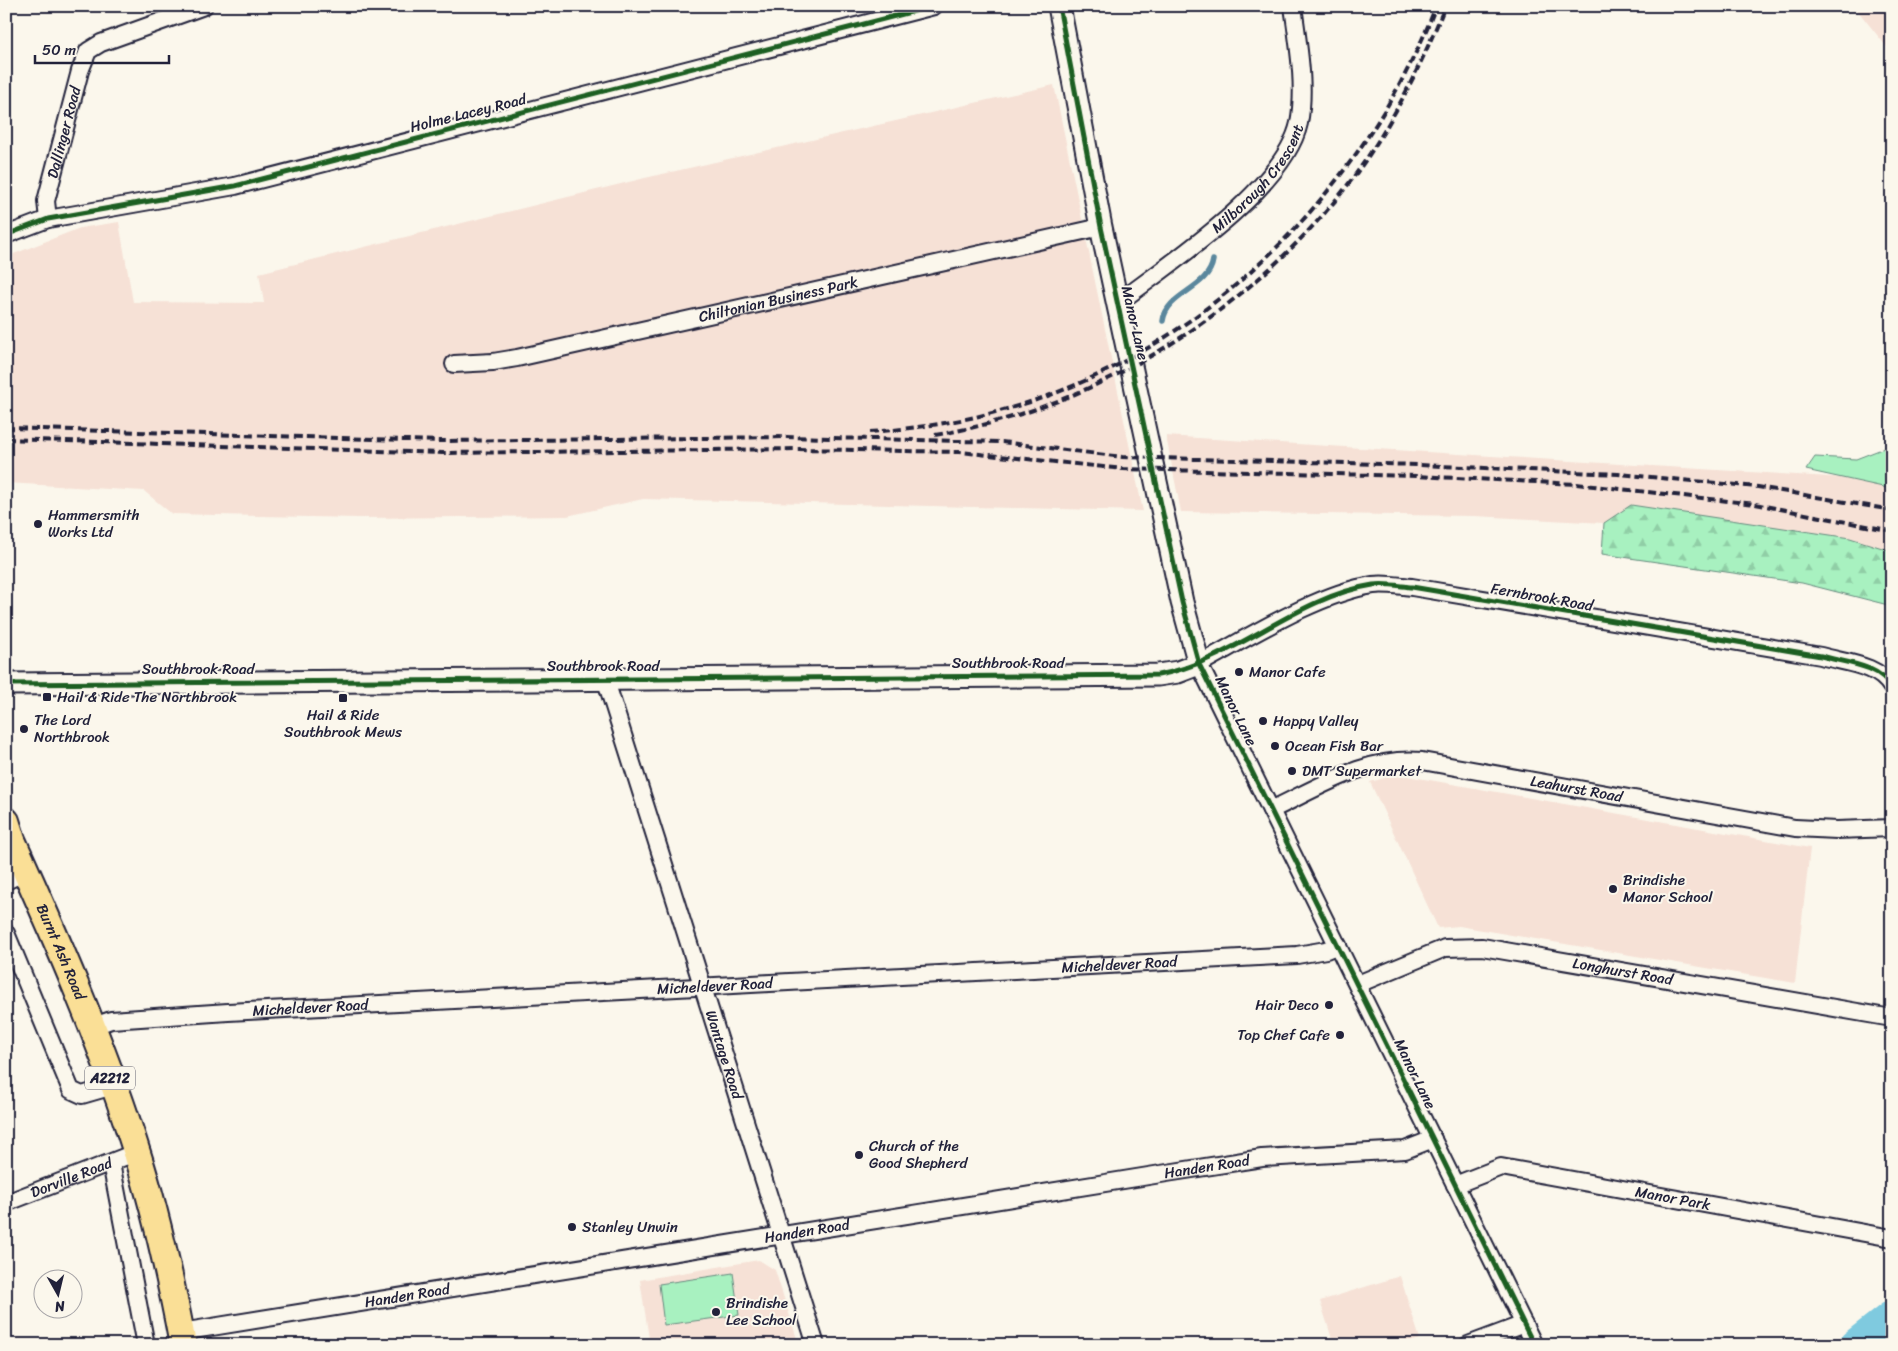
<svg xmlns="http://www.w3.org/2000/svg" width="1898" height="1351" viewBox="0 0 1898 1351" font-family="Sriracha,sans-serif">
  <style>
    .built { fill: #f6e1d6 }
    .forest { fill: url(#forest-firs); stroke: #658a7e }
    .park { fill: #a8f1c0; stroke: #658a7e }
    .lines { fill: none; stroke-linecap: round; stroke-linejoin: round }
    .stream { stroke: #5a879d; stroke-width: 5.5 }
    .river { stroke: #7fcadf; stroke-width: 32 }
    .minor-casing { stroke: #22223b; stroke-width: 20 }
    .tertiary-casing { stroke: #22223b; stroke-width: 25 }
    .primary-casing { stroke: #22223b; stroke-width: 30 }
    .minor { stroke: #fbf7ec; stroke-width: 16 }
    .tertiary { stroke: #fbf7ec; stroke-width: 21 }
    .primary { stroke: #fadf96; stroke-width: 26 }
    .rail { stroke: #22223b; stroke-width: 4; stroke-dasharray: 8 4; stroke-linecap: butt }
    .cycleway-casing { stroke: #fbf7ec; stroke-width: 8 }
    .cycleway { stroke: #1b5e20; stroke-width: 5 }
    .poi-dot { fill: #22223b; stroke: #fbf7ec; stroke-width: 2 }
    .labels { text-anchor: middle; dominant-baseline: central; stroke-width: 4; stroke-linejoin: round; paint-order: stroke }
    .shield { fill: #fbf7ec; stroke: #636270; stroke-width: 1 }
    .shield-label { font-size: 14px; font-weight: bold; fill: #22223b }
    .street-label { font-size: 15px; fill: #22223b; stroke: #fbf7ec }
    .poi-label { font-size: 15px; fill: #22223b; stroke: #fbf7ec; text-anchor: start }
  </style>
  <defs>
    <pattern id="forest-firs" width="22" height="20" patternUnits="userSpaceOnUse" patternTransform="scale(1.25)"><rect width="22" height="20" fill="#a8f1c0"/><path d="M5 1l3.5 6h-7zM16 11l3.5 6h-7z" fill="#90cea6"/></pattern>
  </defs>
  <rect width="100%" height="100%" fill="#fbf7ec"/>
  <filter id="ink" filterUnits="userSpaceOnUse"><feTurbulence type="fractalNoise" baseFrequency=".02" numOctaves="2"/><feDisplacementMap in="SourceGraphic" scale="10" xChannelSelector="R" yChannelSelector="G"/><feConvolveMatrix kernelMatrix="1 2 1 2 8 2 1 2 1" color-interpolation-filters="sRGB"/></filter>
  <g filter="url(#ink)">
    <path class="built" d="M1854,6H1892V52L1886,46Z
      M1054,85L1143,511L643,499L567,516L359,518L172,514L144,491L6,483V257L80,228L119,222L133,302L264,303L259,273L645,178Z
      M1166,436L1863,479L1892,437V606L1802,583L1602,554L1604,523L1474,516L1181,512Z
      M1407,776L1810,848L1795,983L1459,926L1438,928L1370,782L1388,777Z
      M759,1260L775,1270L799,1345H650L640,1280Z
      M1400,1276L1420,1339L1401,1345H1334L1320,1301Z"/>
    <path class="forest" d="M1631,505L1850,538L1892,551V606L1802,583L1602,554L1604,523Z"/>
    <path class="park" d="M1892,445V489L1806,470L1815,457L1856,459Z
      M733,1273L739,1315L664,1325L659,1284Z"/>
    <g class="lines">
      <path class="stream" d="M1163,321C1166,293 1209,289 1213,260"/>
      <path class="river" d="M1855,1345L1892,1316"/>
      <defs>
        <g id="minor">
          <path id="s1" d="M48,219L46,201L80,71L88,51L101,43L204,6"/>
          <path d="M6,235L48,219L235,186L934,6"/>
          <path id="s2" d="M1118,303C1169,264 1285,188 1299,123C1306,86 1298,44 1293,6"/>
          <path id="s3" d="M454,364L493,362L517,358L1101,227"/>
          <path id="s4" d="M605,678L816,1345"/>
          <path id="s5" d="M1271,810C1320,787 1366,756 1422,761L1795,828L1837,830L1892,828"/>
          <path d="M6,881L26,872"/>
          <path d="M6,933L71,1090L82,1095L113,1086"/>
          <path id="s6" d="M1358,984L1445,948L1482,947L1892,1018"/>
          <path id="s7" d="M91,1027L111,1020L228,1012L1297,955L1326,950L1338,945"/>
          <path d="M111,1163L146,1345"/>
          <path id="s8" d="M1455,1185L1501,1167L1892,1238"/>
          <path id="s9" d="M6,1203L137,1152"/>
          <path id="s10" d="M181,1332L1167,1173L1262,1158L1405,1150L1433,1139"/>
          <path d="M1468,1345L1524,1324"/>
          <path d="M1534,1345L1199,664C1249,637 1319,593 1373,585C1385,583 1400,586 1412,587L1821,656C1845,663 1879,664 1892,688"/>
        </g>
        <path id="tertiary" d="M6,684L1158,675L1178,672L1199,664L1182,602L1101,227L1059,6"/>
        <g id="primary">
          <path id="s11" d="M6,821L12,840C58,942 104,1047 137,1153C157,1215 171,1281 183,1345"/>
        </g>
      </defs>
      <use href="#minor" class="minor-casing"/>
      <use href="#tertiary" class="tertiary-casing"/>
      <use href="#primary" class="primary-casing"/>
      <use href="#minor" class="minor"/>
      <use href="#tertiary" class="tertiary"/>
      <use href="#primary" class="primary"/>
      <path class="rail" d="M6,428L439,441L786,437L1002,442L1122,457L1419,465L1618,474L1758,487L1892,510
        M870,432C924,428 978,419 1030,402C1212,343 1368,183 1436,6
        M935,435C1084,410 1221,329 1322,216C1376,156 1415,81 1445,6
        M6,439L442,453L799,449L960,452L1123,469L1416,476L1576,484L1755,504L1892,531"/>
      <defs>
        <path id="cycleway" d="M1059,6L1101,227L1182,602L1199,664L1534,1345
          M6,235L48,219L235,186L934,6
          M6,684L1158,675C1235,661 1295,597 1373,585C1385,583 1400,586 1412,587L1821,656C1845,663 1879,664 1892,688"/>
      </defs>
      <use href="#cycleway" class="cycleway-casing"/>
      <use href="#cycleway" class="cycleway"/>
    </g>
  </g>
  <g class="poi-dot">
    <circle cx="38" cy="524" r="5"/>
    <circle cx="1239" cy="672" r="5"/>
    <rect x="42" y="692" width="10" height="10" rx="2.5"/>
    <rect x="338" y="693" width="10" height="10" rx="2.5"/>
    <circle cx="1263" cy="721" r="5"/>
    <circle cx="24" cy="729" r="5"/>
    <circle cx="1275" cy="746" r="5"/>
    <circle cx="1292" cy="771" r="5"/>
    <circle cx="1613" cy="889" r="5"/>
    <circle cx="1329" cy="1005" r="5"/>
    <circle cx="1340" cy="1035" r="5"/>
    <circle cx="859" cy="1155" r="5"/>
    <circle cx="572" cy="1227" r="5"/>
    <circle cx="716" cy="1312" r="5"/>
  </g>
  <g class="labels">
    <rect class="shield" x="85" y="1066.5" width="50" height="23" rx="4"/>
    <g class="shield-label">
      <text x="110" y="1078">A2212</text>
    </g>
    <g class="street-label">
      <text transform="translate(468 113) rotate(-14)">Holme Lacey Road</text>
      <text stroke="none"><textPath href="#s1" startOffset="89">Dallinger Road</textPath></text>
      <text stroke="none"><textPath href="#s2" startOffset="189">Milborough Crescent</textPath></text>
      <text stroke="none"><textPath href="#s3" startOffset="331">Chiltonian Business Park</textPath></text>
      <text transform="translate(1135 323) rotate(77)">Manor Lane</text>
      <text transform="translate(1542 597) rotate(10)">Fernbrook Road</text>
      <text x="1008" y="663">Southbrook Road</text>
      <text x="603" y="666">Southbrook Road</text>
      <text x="198" y="669">Southbrook Road</text>
      <text transform="translate(1236 711) rotate(64)">Manor Lane</text>
      <text stroke="none"><textPath href="#s5" startOffset="318">Leahurst Road</textPath></text>
      <text stroke="none"><textPath href="#s11" startOffset="142">Burnt Ash Road</textPath></text>
      <text stroke="none"><textPath href="#s7" startOffset="1031">Micheldever Road</textPath></text>
      <text stroke="none"><textPath href="#s6" startOffset="274">Longhurst Road</textPath></text>
      <text stroke="none"><textPath href="#s7" startOffset="626">Micheldever Road</textPath></text>
      <text stroke="none"><textPath href="#s7" startOffset="221">Micheldever Road</textPath></text>
      <text stroke="none"><textPath href="#s4" startOffset="395">Wantage Road</textPath></text>
      <text transform="translate(1415 1074) rotate(64)">Manor Lane</text>
      <text stroke="none"><textPath href="#s10" startOffset="1039">Handen Road</textPath></text>
      <text stroke="none"><textPath href="#s9" startOffset="70">Dorville Road</textPath></text>
      <text stroke="none"><textPath href="#s8" startOffset="224">Manor Park</textPath></text>
      <text stroke="none"><textPath href="#s10" startOffset="634">Handen Road</textPath></text>
      <text stroke="none"><textPath href="#s10" startOffset="229">Handen Road</textPath></text>
    </g>
    <g class="poi-label">
      <text x="48" y="515">Hammersmith<tspan x="48" dy="17">Works Ltd</tspan></text>
      <text x="1249" y="672">Manor Cafe</text>
      <text x="57" y="697">Hail &amp; Ride The Northbrook</text>
      <text x="343" y="715" text-anchor="middle">Hail &amp; Ride<tspan x="343" dy="17">Southbrook Mews</tspan></text>
      <text x="34" y="720">The Lord<tspan x="34" dy="17">Northbrook</tspan></text>
      <text x="1273" y="721">Happy Valley</text>
      <text x="1285" y="746">Ocean Fish Bar</text>
      <text x="1302" y="771">DMT Supermarket</text>
      <text x="1623" y="880">Brindishe<tspan x="1623" dy="17">Manor School</tspan></text>
      <text x="1319" y="1005" text-anchor="end">Hair Deco</text>
      <text x="1330" y="1035" text-anchor="end">Top Chef Cafe</text>
      <text x="869" y="1146">Church of the<tspan x="869" dy="17">Good Shepherd</tspan></text>
      <text x="582" y="1227">Stanley Unwin</text>
      <text x="726" y="1303">Brindishe<tspan x="726" dy="17">Lee School</tspan></text>
    </g>
  </g>
  <rect width="1898" height="1351" fill="none" stroke="#fbf7ec" stroke-width="25"/>
  <rect x="12" y="12" width="1873" height="1326" fill="none" stroke="#22223b" stroke-width="2" filter="url(#ink)"/>
  <g transform="translate(58 1294) rotate(172)"><circle r="24" fill="#fbf7ec" stroke="#a4a2a5"/>
  <path d="M0-4L9 19L0 12L-9 19Z" fill="#22223b"/>
  <text y="-8" font-size="14" font-weight="bold" text-anchor="middle" fill="#22223b">N</text>
  </g>
  <path d="M35 55v8h134v-8" fill="none" stroke="#22223b" stroke-width="2.5"/>
  <text x="42" y="55" font-size="15" fill="#22223b" stroke="#fbf7ec" stroke-width="4" paint-order="stroke">50 m</text>
</svg>
